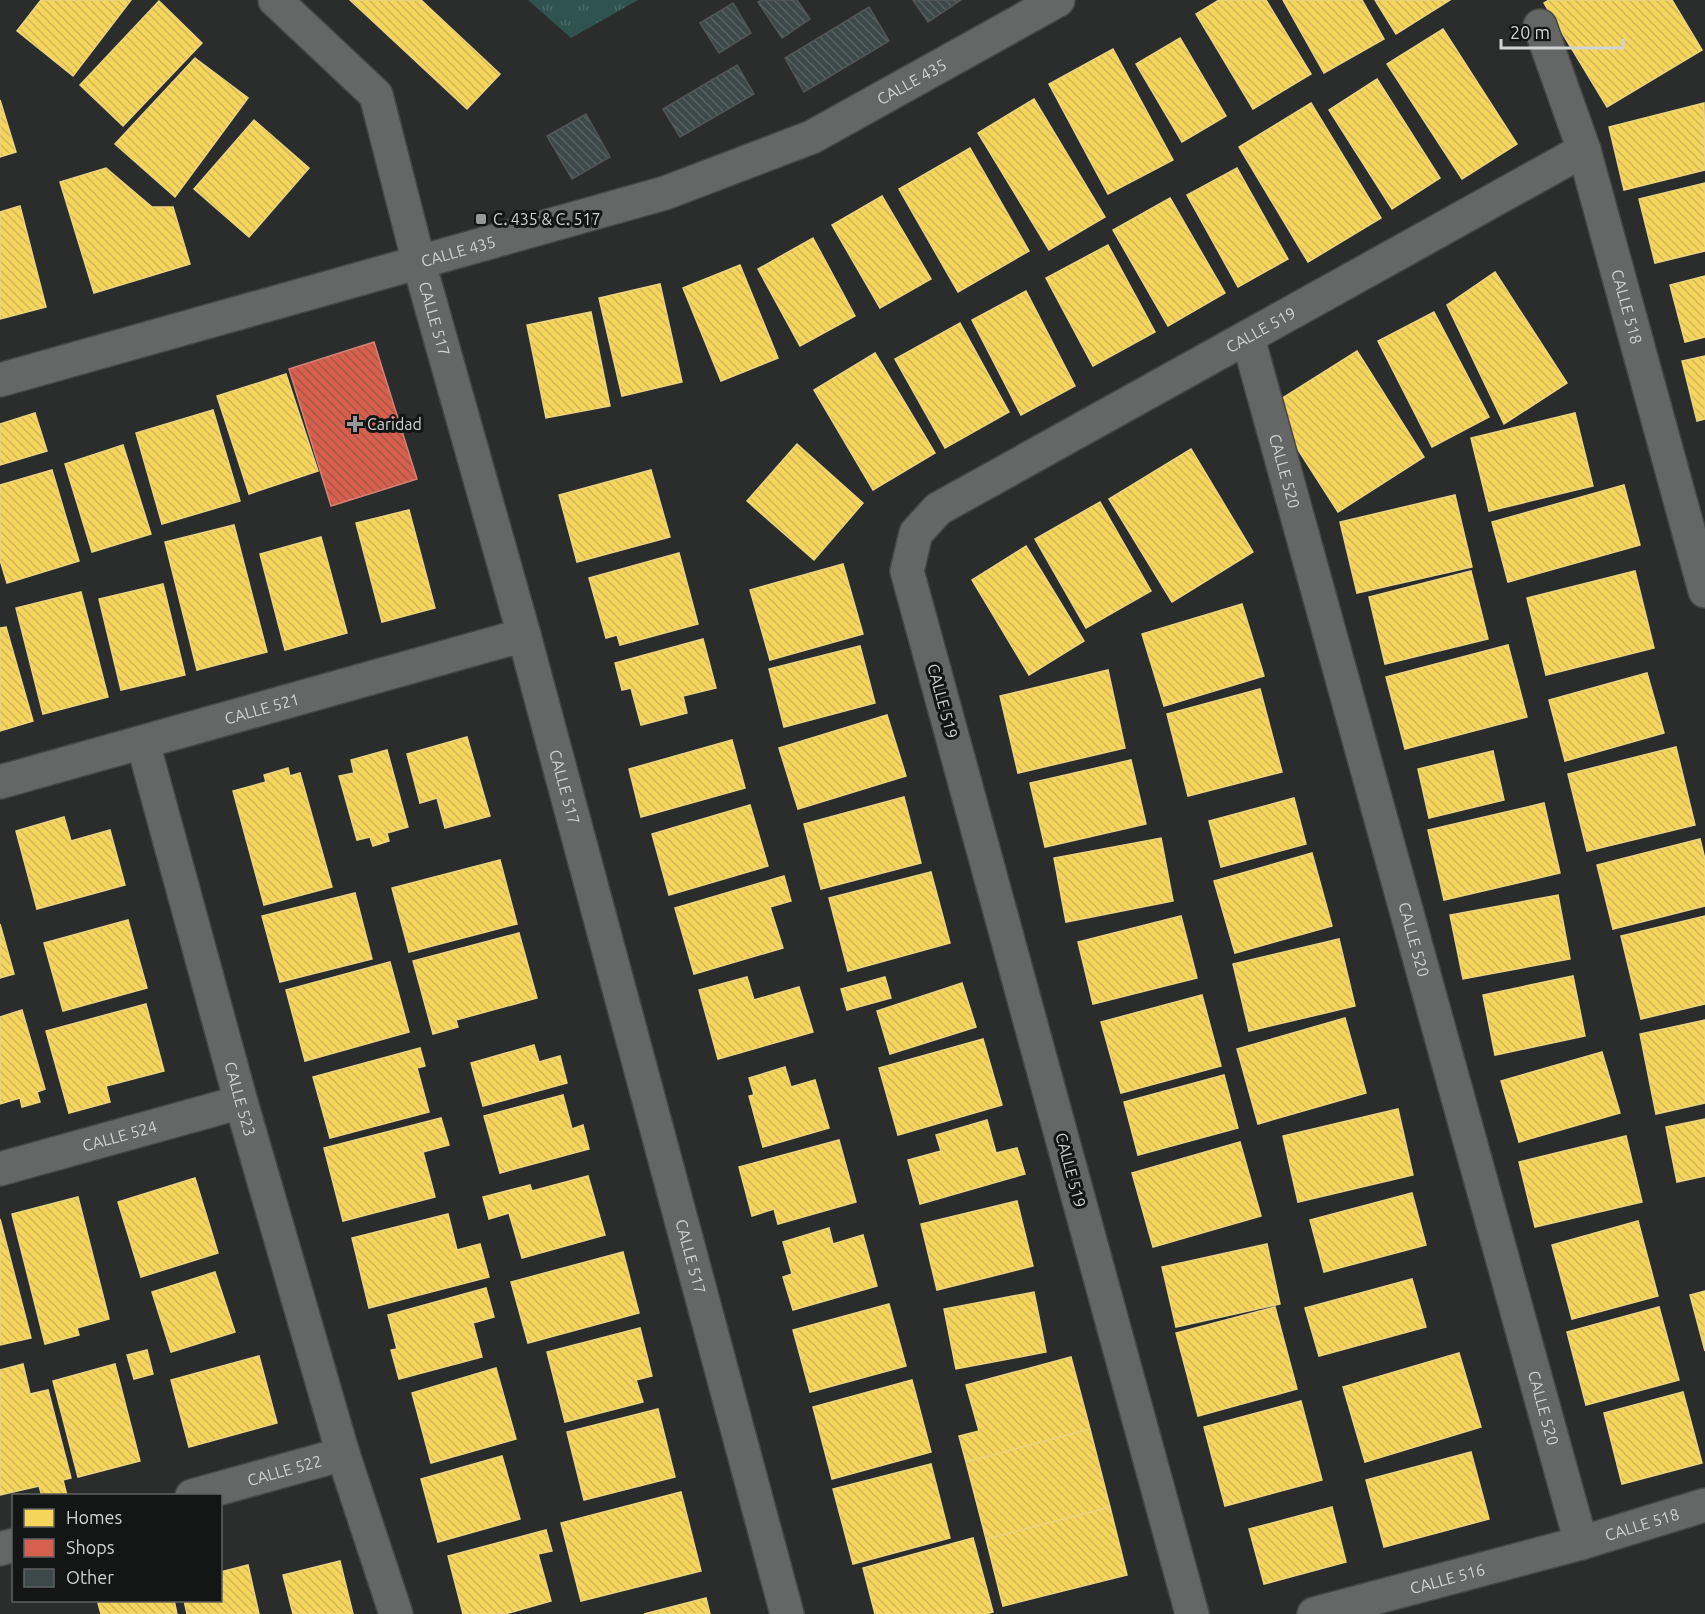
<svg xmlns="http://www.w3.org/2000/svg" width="1705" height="1614" viewBox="0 0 1705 1614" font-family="Ubuntu,sans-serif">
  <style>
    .grass { fill: url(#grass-tufts) }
    .homes { fill: url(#homes-back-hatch); stroke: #ebd480; stroke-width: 1.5 }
    .shops { fill: url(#shops-back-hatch); stroke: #d48275; stroke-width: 1.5 }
    .building { fill: url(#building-back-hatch); stroke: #545656; stroke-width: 1.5 }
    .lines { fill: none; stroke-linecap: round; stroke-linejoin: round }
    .minor-casing { stroke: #454747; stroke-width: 36 }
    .tertiary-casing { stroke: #454747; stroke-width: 36 }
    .minor { stroke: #656666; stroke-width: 33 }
    .tertiary { stroke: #656666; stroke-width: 33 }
    .poi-dot { fill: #979999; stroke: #141515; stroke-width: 2 }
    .labels { text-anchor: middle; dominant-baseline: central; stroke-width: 6; stroke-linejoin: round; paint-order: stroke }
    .street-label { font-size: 16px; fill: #d1d3d3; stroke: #141515 }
    .poi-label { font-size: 16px; fill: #d1d3d3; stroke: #141515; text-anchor: start }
  </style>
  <defs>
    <pattern id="grass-tufts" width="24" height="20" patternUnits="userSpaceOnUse" patternTransform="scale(1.5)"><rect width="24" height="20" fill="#2f534f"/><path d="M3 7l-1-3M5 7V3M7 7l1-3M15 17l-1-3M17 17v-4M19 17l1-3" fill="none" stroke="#4c6b67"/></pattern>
    <pattern id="homes-back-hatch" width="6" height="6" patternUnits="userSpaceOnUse" patternTransform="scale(1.5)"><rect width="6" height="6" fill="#f6d55c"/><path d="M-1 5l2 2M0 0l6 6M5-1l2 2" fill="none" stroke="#d1b756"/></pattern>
    <pattern id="shops-back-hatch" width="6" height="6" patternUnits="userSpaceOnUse" patternTransform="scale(1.5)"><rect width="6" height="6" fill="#d6604d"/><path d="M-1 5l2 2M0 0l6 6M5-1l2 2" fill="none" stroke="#a95649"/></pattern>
    <pattern id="building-back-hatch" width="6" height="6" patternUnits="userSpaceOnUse" patternTransform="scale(1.5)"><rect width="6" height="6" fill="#3d4848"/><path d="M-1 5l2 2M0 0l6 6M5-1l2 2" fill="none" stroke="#586262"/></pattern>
  </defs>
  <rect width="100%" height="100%" fill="#2b2c2c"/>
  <path class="grass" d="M528,0H638L571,38Z"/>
  <path class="homes" d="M41,0H131L73,76L17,31Z
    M350,0H421L500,74L467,109Z
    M1219,0H1266L1311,74L1253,109L1196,14Z
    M1283,0H1362L1384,39L1324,73Z
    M1375,0H1450L1396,34Z
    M1549,0H1672L1702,50L1607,107L1544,3Z
    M159,1L202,43L123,126L80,85Z
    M1443,29L1517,144L1462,179L1387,64Z
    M1180,38L1226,116L1182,142L1136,64Z
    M1113,49L1173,160L1108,194L1049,84Z
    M195,58L248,98L175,197L115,144Z
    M1377,79L1440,178L1392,209L1329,110Z
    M1034,99L1105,217L1049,250L978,133Z
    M0,100L16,152L0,157Z
    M1311,103L1381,218L1308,262L1239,147Z
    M1704,103L1705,170L1624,190L1609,127Z
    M254,120L309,168L249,237L194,189Z
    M970,148L1029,251L958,292L899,189Z
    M106,168L152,207H173L190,264L94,293L60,182Z
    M1237,168L1288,259L1238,287L1187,195Z
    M1705,183V251L1655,263L1639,199Z
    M882,196L931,279L880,308L832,225Z
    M1170,198L1225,293L1168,326L1113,230Z
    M20,206L46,307L0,319V212Z
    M813,238L855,316L800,346L758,269Z
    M1108,245L1155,332L1093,366L1046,278Z
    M740,265L778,358L721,381L683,288Z
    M1495,272L1567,383L1504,424L1447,305Z
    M1705,276V337L1685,342L1670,285Z
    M660,284L682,382L622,396L599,298Z
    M1026,291L1075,386L1021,415L972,320Z
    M591,312L610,406L546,418L527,325Z
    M1434,312L1489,417L1432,447L1378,341Z
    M960,323L1009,412L945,448L895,359Z
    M1357,351L1424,457L1338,512L1270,406Z
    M875,353L935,453L873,490L814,390Z
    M1705,356V419L1697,421L1682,361Z
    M286,374L318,471L249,494L217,396Z
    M213,410L240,501L162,524L136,433Z
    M35,413L47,451L0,465V424Z
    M1575,413L1593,486L1489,511L1471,438Z
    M797,444L863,503L814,560L747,501Z
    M123,445L151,534L92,552L65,464Z
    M1191,449L1253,552L1172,602L1109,499Z
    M52,470L79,561L7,583L0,560V485Z
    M651,470L670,537L577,562L559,495Z
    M1624,485L1640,545L1508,582L1492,522Z
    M1455,495L1472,567L1357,593L1340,522Z
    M1100,502L1151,591L1086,628L1035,539Z
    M409,510L435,608L382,622L356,523Z
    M234,525L267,652L197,670L165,542Z
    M321,537L347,633L285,650L260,554Z
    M1026,546L1084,641L1029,675L972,580Z
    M679,553L698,624L620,645L617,635L606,638L589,578Z
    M843,564L863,634L770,660L750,590Z
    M1471,571L1488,639L1385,664L1369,597Z
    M1635,571L1654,648L1546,675L1527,598Z
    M163,584L185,675L121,690L99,599Z
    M81,592L108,697L43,714L16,608Z
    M1242,604L1264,676L1164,706L1142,634Z
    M6,627L33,721L0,731V628Z
    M703,639L716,688L683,696L687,713L641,725L631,688L622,690L615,663Z
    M1508,645L1527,717L1405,749L1386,677Z
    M860,646L875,703L784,727L769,669Z
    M1108,670L1125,748L1018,773L1000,696Z
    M1647,673L1664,733L1565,761L1549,700Z
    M1260,689L1282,772L1188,796L1167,714Z
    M887,715L906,776L798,809L779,748Z
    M467,737L490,816L445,828L437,798L420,803L407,754Z
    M732,740L745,788L641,817L629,769Z
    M1676,747L1695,825L1587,851L1568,774Z
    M387,750L408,827L387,833L389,841L373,846L370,837L357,840L339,776L354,773L351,760Z
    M1493,751L1504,800L1429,818L1418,769Z
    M1131,760L1146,824L1045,847L1030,783Z
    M288,768L290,776L300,773L332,887L264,905L233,791L266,782L264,775Z
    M904,797L921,863L821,889L804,824Z
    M1294,798L1306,844L1221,867L1209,821Z
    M1544,803L1560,873L1444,900L1428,830Z
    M750,805L768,866L669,895L652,834Z
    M64,817L71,841L110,830L125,885L37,909L16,831Z
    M1161,838L1173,901L1066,922L1054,858Z
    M1700,839L1705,859V906L1613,929L1597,865Z
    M1312,853L1332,926L1235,953L1214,881Z
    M500,860L517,924L409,952L392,888Z
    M931,872L950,943L848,971L829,898Z
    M784,876L791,901L770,907L783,948L694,974L675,908Z
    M355,893L372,959L280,982L262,916Z
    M1558,895L1570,959L1463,979L1450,915Z
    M1181,916L1197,978L1093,1004L1078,942Z
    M1705,916V1004L1641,1019L1621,936Z
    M128,920L147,988L63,1011L44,943Z
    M0,924L14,974L0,978Z
    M519,933L537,998L456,1020L458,1027L433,1034L413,961Z
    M1339,939L1355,1006L1249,1031L1233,964Z
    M390,962L409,1032L305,1061L286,990Z
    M1573,976L1585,1036L1495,1055L1483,995Z
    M747,977L754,1000L799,987L813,1032L718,1059L699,990Z
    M885,977L891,998L847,1010L841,989Z
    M962,983L976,1027L890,1054L877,1011Z
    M1202,995L1221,1066L1121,1093L1101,1022Z
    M146,1004L164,1071L106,1086L110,1102L69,1113L46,1031Z
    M22,1010L45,1089L37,1092L40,1102L22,1107L20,1098L0,1104V1017Z
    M1345,1018L1366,1093L1258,1124L1237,1049Z
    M1705,1020V1103L1656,1114L1640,1034Z
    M983,1039L1002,1105L898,1135L879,1068Z
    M534,1045L539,1062L560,1056L567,1083L483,1106L471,1063Z
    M420,1048L425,1066L417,1068L429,1112L330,1138L313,1077Z
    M1602,1052L1620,1113L1519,1142L1501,1081Z
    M785,1067L791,1087L815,1080L829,1128L763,1147L749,1096L754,1095L749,1078Z
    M1224,1075L1238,1128L1138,1155L1124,1102Z
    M563,1095L572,1129L583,1125L589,1149L500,1173L484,1116Z
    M1398,1109L1413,1175L1298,1202L1283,1136Z
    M441,1118L449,1145L423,1152L435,1197L343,1221L324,1148Z
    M1705,1119V1176L1677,1182L1666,1127Z
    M987,1120L996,1153L1017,1148L1025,1174L920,1204L908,1160L941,1151L936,1135Z
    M1626,1136L1642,1202L1535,1227L1519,1162Z
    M839,1140L856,1202L778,1224L774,1209L752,1216L739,1167Z
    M1240,1142L1261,1216L1153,1247L1132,1173Z
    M588,1176L605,1235L522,1258L509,1213L489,1219L483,1197L530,1185L532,1191Z
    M195,1178L218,1253L141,1277L118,1202Z
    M1412,1193L1426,1245L1324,1272L1310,1220Z
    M78,1197L109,1319L77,1328L79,1335L45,1344L12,1214Z
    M1017,1201L1033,1266L937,1290L921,1224Z
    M448,1214L457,1250L480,1244L489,1277L369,1308L352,1238Z
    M0,1219L31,1338L0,1345Z
    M1638,1221L1658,1296L1572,1319L1552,1245Z
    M829,1228L833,1244L863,1235L877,1286L793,1310L783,1277L792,1274L783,1242Z
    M1267,1244L1280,1304L1176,1327L1162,1267Z
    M623,1252L639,1313L528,1343L511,1282Z
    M215,1272L235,1332L171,1352L152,1292Z
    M1412,1279L1426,1327L1319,1356L1305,1308Z
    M486,1288L494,1317L473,1323L482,1357L399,1379L391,1350L397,1349L388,1315Z
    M1705,1291V1351L1690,1295Z
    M1034,1292L1046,1352L956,1369L944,1309Z
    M889,1304L906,1366L810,1392L793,1330Z
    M1275,1307L1297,1389L1198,1416L1176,1333Z
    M1659,1307L1679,1380L1586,1405L1567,1332Z
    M640,1328L652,1376L636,1380L643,1402L565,1422L547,1352Z
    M147,1350L153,1374L134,1379L127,1355Z
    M1459,1353L1481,1427L1365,1462L1343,1387Z
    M259,1356L277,1423L189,1447L171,1380Z
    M1071,1357L1090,1429L966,1462L959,1436L979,1431L966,1385Z
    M23,1364L30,1394L48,1390L71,1478L63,1480L67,1496H42L39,1486L0,1495V1370Z
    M115,1364L140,1461L78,1477L53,1381Z
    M496,1368L516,1439L431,1463L412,1393Z
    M912,1380L931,1452L832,1479L813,1407Z
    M1683,1392L1702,1463L1622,1484L1604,1413Z
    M1301,1401L1322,1480L1225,1506L1204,1427Z
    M658,1409L675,1477L584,1500L567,1432Z
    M1090,1429L1110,1507L986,1539L966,1462Z
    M1471,1452L1489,1519L1384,1547L1366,1480Z
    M502,1456L520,1519L438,1542L421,1479Z
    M931,1464L950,1538L853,1564L833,1489Z
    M681,1492L701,1571L581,1601L561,1523Z
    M1110,1507L1127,1575L1003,1606L986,1539Z
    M1332,1507L1346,1562L1264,1584L1249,1529Z
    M546,1530L552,1551L538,1554L551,1601L505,1614H463L448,1556Z
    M973,1538L993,1612L986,1614H875L863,1568Z
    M340,1561L353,1614H293L283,1575Z
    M248,1565L259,1614H187L184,1600H220V1572Z
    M706,1598L710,1614H644Z
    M108,1600H174L177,1614H101L98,1603Z"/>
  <path class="shops" d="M374,342L417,479L331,506L289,369Z"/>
  <path class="building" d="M762,0H797L810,19L782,38L758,2Z
    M913,0H961L928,22Z
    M733,3L751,33L719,53L700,23Z
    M869,7L889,41L804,92L785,58Z
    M737,65L754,94L680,137L663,109Z
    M586,114L610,157L572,179L547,136Z"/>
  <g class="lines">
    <defs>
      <g id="minor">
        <path id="s1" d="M275,0L376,95L419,263L524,635L787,1614"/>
        <path id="s2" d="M1540,26L1584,150L1705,591"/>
        <path id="s3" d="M1248,338L1581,1543"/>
        <path id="s4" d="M143,743L241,1102L343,1454L396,1614"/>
        <path id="s5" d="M0,782L524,635"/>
        <path id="s6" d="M0,1169L241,1102"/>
        <path id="s7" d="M192,1496L343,1454"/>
        <path d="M0,1549L14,1545"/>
        <path id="s8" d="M1192,1614L907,571L916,533L938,509L1584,150"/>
        <path id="s9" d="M1314,1614L1581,1543L1705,1505"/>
      </g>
      <g id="tertiary">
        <path id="s10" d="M0,380L665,193L812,137L1058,0"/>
      </g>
    </defs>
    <use href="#minor" class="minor-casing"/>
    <use href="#tertiary" class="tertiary-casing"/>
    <use href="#minor" class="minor"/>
    <use href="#tertiary" class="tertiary"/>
  </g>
  <g class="poi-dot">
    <rect x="475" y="213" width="12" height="12" rx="3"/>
    <path d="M352 415h6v6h6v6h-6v6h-6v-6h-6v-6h6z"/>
  </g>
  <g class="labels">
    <g class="street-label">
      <text stroke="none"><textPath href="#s10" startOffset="962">CALLE 435</textPath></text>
      <text stroke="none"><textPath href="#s10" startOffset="476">CALLE 435</textPath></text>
      <text stroke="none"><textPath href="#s2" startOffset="294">CALLE 518</textPath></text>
      <text stroke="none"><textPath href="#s1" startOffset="370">CALLE 517</textPath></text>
      <text stroke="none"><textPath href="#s8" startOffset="1522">CALLE 519</textPath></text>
      <text stroke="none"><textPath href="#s3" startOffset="138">CALLE 520</textPath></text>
      <text transform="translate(943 701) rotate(75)">CALLE 519</text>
      <text stroke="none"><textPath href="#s5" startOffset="272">CALLE 521</textPath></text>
      <text stroke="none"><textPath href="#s1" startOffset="856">CALLE 517</textPath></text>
      <text stroke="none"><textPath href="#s3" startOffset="624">CALLE 520</textPath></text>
      <text stroke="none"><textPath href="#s4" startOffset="369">CALLE 523</textPath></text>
      <text stroke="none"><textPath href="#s6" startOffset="124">CALLE 524</textPath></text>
      <text transform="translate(1071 1170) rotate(75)">CALLE 519</text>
      <text stroke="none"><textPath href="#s1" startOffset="1342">CALLE 517</textPath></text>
      <text stroke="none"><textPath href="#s3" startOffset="1110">CALLE 520</textPath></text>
      <text stroke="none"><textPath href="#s7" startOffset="96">CALLE 522</textPath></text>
      <text stroke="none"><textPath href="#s9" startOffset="340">CALLE 518</textPath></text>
      <text stroke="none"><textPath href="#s9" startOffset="138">CALLE 516</textPath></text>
    </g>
    <g class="poi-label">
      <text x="493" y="219">C. 435 &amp; C. 517</text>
      <text x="367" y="424">Caridad</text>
    </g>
  </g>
  <rect x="12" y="1494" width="210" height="108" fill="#141515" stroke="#606161" stroke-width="1.5"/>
  <rect x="24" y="1509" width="30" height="18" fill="#f6d55c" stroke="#606161" stroke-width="1.5"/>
  <text x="66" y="1524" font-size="18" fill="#d1d3d3">Homes</text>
  <rect x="24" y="1539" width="30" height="18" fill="#d6604d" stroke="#606161" stroke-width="1.5"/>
  <text x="66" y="1554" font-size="18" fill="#d1d3d3">Shops</text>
  <rect x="24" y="1569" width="30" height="18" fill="#3d4848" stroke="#606161" stroke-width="1.5"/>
  <text x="66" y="1584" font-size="18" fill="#d1d3d3">Other</text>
  <path d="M1501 39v9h122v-9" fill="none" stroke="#d1d3d3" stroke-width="3"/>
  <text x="1510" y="39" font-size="18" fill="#d1d3d3" stroke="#141515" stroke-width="4.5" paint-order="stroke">20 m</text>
</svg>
